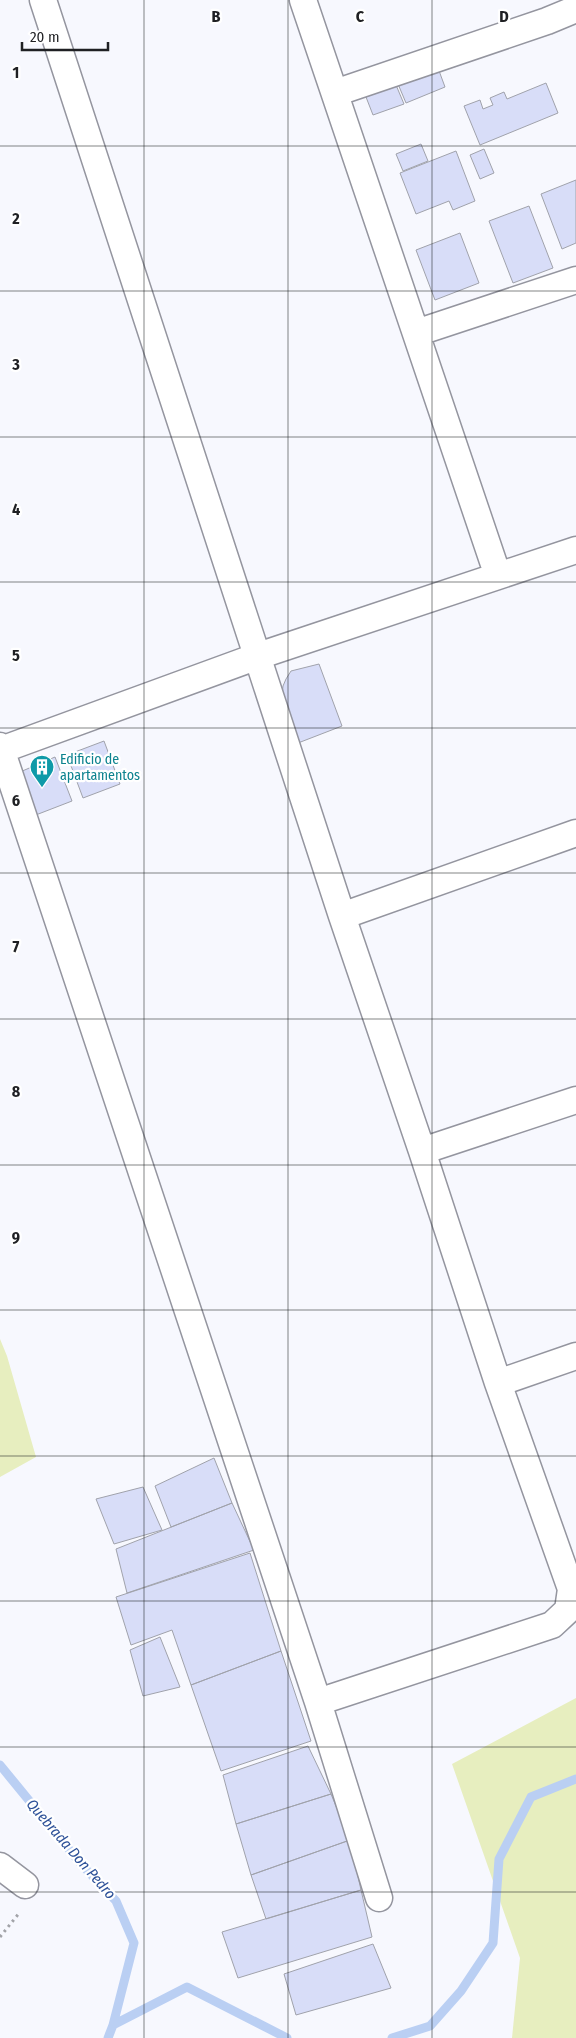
<svg xmlns="http://www.w3.org/2000/svg" width="576" height="2038" viewBox="0 0 576 2038" font-family="'Fira Sans Condensed',sans-serif">
  <style>
    .green { fill: #e7eebf }
    .lines { fill: none; stroke-linecap: round; stroke-linejoin: round }
    .stream { stroke: #bacff3; stroke-width: 9 }
    .building { fill: #d8ddf8; stroke: #a0a2ab }
    .minor-casing { stroke: #94959f; stroke-width: 29 }
    .path { stroke: #a2a3a8; stroke-width: 3; stroke-dasharray: 2.5 4; stroke-linecap: butt }
    .minor { stroke: #fff; stroke-width: 26 }
    .grid { fill: none; stroke: #1f2023; stroke-width: 1; stroke-opacity: 0.55 }
    .labels { text-anchor: middle; dominant-baseline: central; stroke-width: 4.5; stroke-linejoin: round; paint-order: stroke }
    .culture-label { font-size: 14px; fill: #0d838f; stroke: #fff; text-anchor: start }
    .water-label { font-size: 15px; font-style: italic; fill: #2d5198; stroke: #fff }
    .grid-label { font-size: 16px; text-anchor: middle; font-weight: bold; fill: #1f2023; stroke: #fff; stroke-width: 4.5; stroke-linejoin: round; paint-order: stroke }
  </style>
  <rect width="100%" height="100%" fill="#f7f8fe"/>
  <path class="green" d="M0,1339L7,1356L36,1457L0,1477Z
    M576,1698V2038H512L520,1958L452,1764Z"/>
  <g class="lines">
    <path class="stream" d="M0,1765L81,1864L116,1901L134,1943L113,2025
      M108,2038L113,2025L187,1987L287,2038
      M392,2038L430,2026L461,1991L493,1943L499,1859L531,1797L576,1779"/>
  </g>
  <path class="building" d="M438,68L445,87L406,103L398,84Z
    M546,83L558,113L480,145L464,106L480,100L483,109L493,105L490,98L504,92L507,99Z
    M396,85L404,104L373,115L366,97Z
    M421,144L428,161L403,171L396,154Z
    M484,149L494,173L480,179L470,155Z
    M456,151L475,201L453,210L449,201L416,214L400,173Z
    M576,180V243L562,249L541,194Z
    M529,206L553,268L513,283L489,221Z
    M460,233L479,283L435,300L416,250Z
    M319,664L342,726L298,743L282,696L283,686L286,679L291,671Z
    M104,741L120,784L83,798L67,755Z
    M55,757L72,801L28,818L13,775Z
    M214,1458L232,1503L171,1527L155,1486Z
    M143,1487L162,1530L114,1544L96,1499Z
    M232,1503L254,1550L127,1593L116,1549Z
    M250,1553L281,1651L191,1685L172,1630L131,1645L116,1597Z
    M160,1637L180,1687L143,1696L130,1650Z
    M281,1651L311,1741L221,1771L191,1685Z
    M308,1746L331,1794L236,1824L223,1775Z
    M331,1794L350,1840L251,1875L236,1824Z
    M350,1840L361,1890L266,1919L251,1875Z
    M361,1890L372,1937L238,1978L222,1932Z
    M373,1944L391,1988L296,2015L284,1974Z"/>
  <g class="lines">
    <defs>
      <path id="minor" d="M43,0L342,916L422,1151L498,1383L571,1589L568,1610L552,1625L318,1702
        M303,0L498,576
        M335,93L547,21L576,9
        M416,333L576,280
        M0,746L318,1702L379,1898
        M1,750L258,656L576,550
        M342,916L576,833
        M422,1151L576,1100
        M498,1383L576,1356
        M0,1866L25,1885"/>
    </defs>
    <use href="#minor" class="minor-casing"/>
    <path class="path" d="M0,1937L20,1912"/>
    <use href="#minor" class="minor"/>
  </g>
  <path class="grid" d="M144,0V2038M288,0V2038M432,0V2038M0,146H576M0,291H576M0,437H576M0,582H576M0,728H576M0,873H576M0,1019H576M0,1165H576M0,1310H576M0,1456H576M0,1601H576M0,1747H576M0,1892H576"/>
  <defs>
    <symbol id="building-pin" viewBox="-11 -11 22 30"><path d="M0 17L-7.5 6A9.5 9.5 0 1 1 7.5 6Z" fill="#0f9aa8" stroke="#fff"/><path d="M-4-6H4V6H1V3H-1V6H-4ZM-2.5-4.3h1.7v1.8h-1.7ZM.8-4.3h1.7v1.8H.8ZM-2.5-1h1.7V.8h-1.7ZM.8-1h1.7V.8H.8Z" fill="#fff"/></symbol>
  </defs>
  <g fill-rule="evenodd">
    <use href="#building-pin" x="28" y="753" width="28" height="38"/>
  </g>
  <g class="labels">
    <g class="culture-label">
      <text x="60" y="759">Edificio de<tspan x="60" dy="16">apartamentos</tspan></text>
    </g>
    <g class="water-label">
      <text transform="translate(71 1849) rotate(49)">Quebrada Don Pedro</text>
    </g>
  </g>
  <g class="grid-label">
    <text x="216" y="22">B</text>
    <text x="360" y="22">C</text>
    <text x="504" y="22">D</text>
    <text x="16" y="78">1</text>
    <text x="16" y="224">2</text>
    <text x="16" y="370">3</text>
    <text x="16" y="515">4</text>
    <text x="16" y="661">5</text>
    <text x="16" y="806">6</text>
    <text x="16" y="952">7</text>
    <text x="16" y="1097">8</text>
    <text x="16" y="1243">9</text>
  </g>
  <path d="M22 42v8h86v-8" fill="none" stroke="#1f2023" stroke-width="2.5"/>
  <text x="30" y="42" font-size="15" fill="#1f2023" stroke="#ffffff" stroke-width="4" paint-order="stroke">20 m</text>
</svg>
